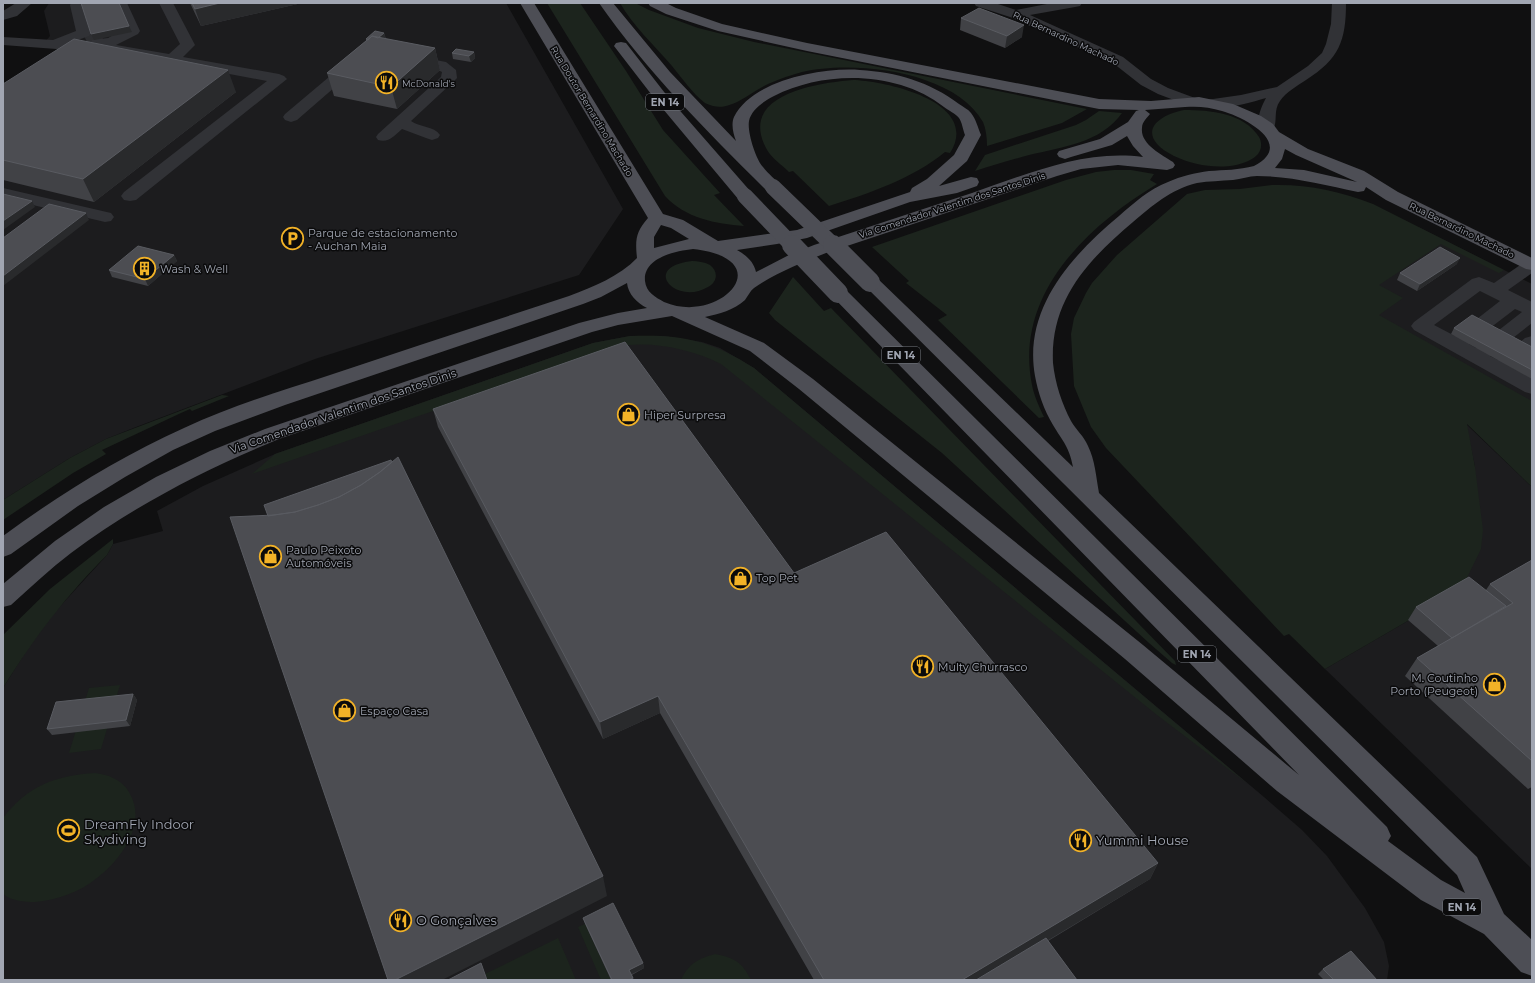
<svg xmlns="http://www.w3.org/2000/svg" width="1535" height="983" viewBox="0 0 1535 983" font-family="Montserrat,sans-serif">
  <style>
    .built { fill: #1c1c1e }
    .green { fill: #1c241d }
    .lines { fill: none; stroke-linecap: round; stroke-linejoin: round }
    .minor-tunnel { stroke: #2d2e31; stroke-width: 16; stroke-dasharray: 16 8; stroke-linecap: butt }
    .minor { fill: #313236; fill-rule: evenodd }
    .major { fill: #4d4e55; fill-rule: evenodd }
    .major-bridge-far1 { stroke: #4d4e55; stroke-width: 16 }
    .major-bridge { stroke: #4d4e55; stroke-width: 20 }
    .wall { fill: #414246 }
    .shaded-wall { fill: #292a2c }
    .building { fill: #4c4d52; stroke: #595b61 }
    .labels { text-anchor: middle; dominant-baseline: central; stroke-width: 3; stroke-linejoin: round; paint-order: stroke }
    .far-street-label { font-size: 9px; fill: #a1a6b2; stroke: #0b0b0c }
    .far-poi-label { font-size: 9px; fill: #a1a6b2; stroke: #0b0b0c; text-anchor: start }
    .shield { fill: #0b0b0c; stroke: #747880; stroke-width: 1 }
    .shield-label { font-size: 10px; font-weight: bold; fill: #a1a6b2 }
    .poi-label { font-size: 11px; fill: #a1a6b2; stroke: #0b0b0c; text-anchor: start }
    .street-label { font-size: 11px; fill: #a1a6b2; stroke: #0b0b0c }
    .near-poi-label { font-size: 13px; fill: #a1a6b2; stroke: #0b0b0c; text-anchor: start }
  </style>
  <rect width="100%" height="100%" fill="#101011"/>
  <path class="built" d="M49,3H506L623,209L579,275L315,359L136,427L106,439L70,458L3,500V114L95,53L44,43L50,36L44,11Z
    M1418,227L1532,284V457L1287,238Z
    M630,336H664L702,342L720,348L754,368L1264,797L1302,830L1327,856L1365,908L1384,942L1389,966L1387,980H3V688L26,651L53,614L107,555L113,544L163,531L157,511L203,486L275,454L593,343Z
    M1466,424L1532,487V869L1325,669L1461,590L1475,467Z"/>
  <path class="green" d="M547,3H580L626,71L663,130L720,193L714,195L744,226C716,224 685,218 665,196Z
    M620,3H635L649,10L698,28L754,42L1087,109L1062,123L987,146C987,138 986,129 983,122C954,71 854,60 802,72C791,75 779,79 768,84C752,91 732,111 713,106C710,105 707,104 705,103C692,93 682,78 672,66C655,46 633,26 620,3Z
    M853,80C886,81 982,102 950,153L945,152C912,179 870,193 829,206L793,171L789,172C782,165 770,157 766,148C738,94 818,83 853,80Z
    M1184,110C1210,110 1244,113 1259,137C1262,142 1262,149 1258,154C1253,160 1244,163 1236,165C1216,169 1193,165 1174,156C1138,138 1150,117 1184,110Z
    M1099,111L1122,113C1101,143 1062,147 1029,155C1011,160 993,165 975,171L985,155L1076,125L1086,120Z
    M1114,170H1131L1154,174L1150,180L1157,184C1086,227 1014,295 1032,385C1034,396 1039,406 1044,417L1039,418L938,320L947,315L906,283L909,281L872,247L1066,180L1096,172Z
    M1272,185C1307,184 1340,191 1373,204L1504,270L1499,273L1441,244L1379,285L1403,298L1379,315L1532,401V487L1467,424L1475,467L1483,530L1481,549L1461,590L1325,669L1289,634L1284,636L1106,448L1091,427L1074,386L1071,334L1074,318L1086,293L1092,283L1117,255L1187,194L1205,190L1240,189Z
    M692,261C698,261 704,262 710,265C719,272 717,282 708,287C676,306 640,267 692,261Z
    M793,277L824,311L831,308L1175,661L1176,665L1172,663L1149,643L942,453L775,320L769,313Z
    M630,336C681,334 711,340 754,368L1248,784L1157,715L721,364C691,349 649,340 617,347L252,474L275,454L593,343Z
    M222,395L229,396L192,411L190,409L181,413L102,450L106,454L73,473L3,520V500L70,458L106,439Z
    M113,539V544L107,555C65,597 34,638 3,688V635L50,589Z
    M120,685L101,749L69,753L89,688Z
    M95,773C101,774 108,775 113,778C120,781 127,787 130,794C147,824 121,860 97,878C80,892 57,900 35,902C25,902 11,901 3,894V818C27,786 57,775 95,773Z
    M585,924L611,980H601L578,927Z
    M558,938L576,980H488L485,974Z
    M715,954C735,958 742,962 751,980H681C689,963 698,959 715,954Z"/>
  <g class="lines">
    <path class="minor-tunnel" d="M86,40L119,25"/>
    <path class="minor" d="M16,3H32L17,16L3,20V11Z
      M71,3H83L84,5L91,33L89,36L75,41L90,43L92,40L108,38L125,29L113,3H127L140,31L138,34L116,45L169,54L180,44L159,3H173L195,45L183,57L279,74L284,76L287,79L136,200L130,201L124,200L121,196L124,192L267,81L123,54L3,45V37L53,40L76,31L70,5Z
      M974,3H995L1016,10L1052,3H1082L1080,6L1075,7L1030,15L1123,57L1151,79L1168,88L1195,98L1198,101L1195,104L1190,106L1158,94L1141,85L1113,63L1010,17L976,6Z
      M1332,3H1346C1346,41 1339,59 1306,80C1297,86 1286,92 1280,101C1273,110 1278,122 1273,130L1267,132L1261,130C1255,121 1261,107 1266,98C1248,103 1224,111 1206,106L1203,103L1206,100L1241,95L1277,87L1308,66L1322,53L1326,44L1331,24Z
      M410,55L446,62L456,70L457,78L454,81L411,121C419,127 434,126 440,135L438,138L432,140L426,138L402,129C394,136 389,143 378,140L376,137L378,134L441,77L442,72L436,69L405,62L403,59L405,56Z
      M353,60L358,61L360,64L358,67L297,120L291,122L285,120L283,117L285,114L348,61Z
      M3,188L111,213L114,217L111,221L105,222L3,198Z
      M1532,260V273L1508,290L1532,302V323L1490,356L1498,360L1525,338L1532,336V352L1513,368L1532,378V394L1525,392L1414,330L1411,326L1414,322L1472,279L1479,277L1494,283L1526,261ZM1480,291L1500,301L1455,336L1434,325ZM1515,309L1522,312L1476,348L1469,344Z"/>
    <path class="major" d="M520,3H534L663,214L683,220L718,241L797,230L910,192L912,188L927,179L954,155L965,135C963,130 962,122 959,118C956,114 948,110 944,107C898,71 825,70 774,96C764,101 751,110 749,121C747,132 756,160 763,167C768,174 776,179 781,187L779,191L773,192L767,191C708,132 647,72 599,3H613L670,72L736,141C733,133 731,124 734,117C752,80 823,67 860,70C896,72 930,82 959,104C963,107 968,109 971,113C976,119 978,128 981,135L967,161L939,186L971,177L977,178L979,182L977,186L957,193L910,202L807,238L777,244L737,250C746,255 754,262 756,272L789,255L814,245C867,228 919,210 972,193C1028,174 1084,149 1143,157L1133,146L1127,136L1112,145L1071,157L1065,159L1059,157L1057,154L1059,151L1100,139L1128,122L1136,111L1139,110L1099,109L807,51L718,31L666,14L650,6L648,3H666L676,8L722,24L807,43L1099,99L1151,101L1199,97L1233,104L1261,116L1273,124L1279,132L1308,149L1364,171L1398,192L1532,258V270L1526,269L1386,200L1366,187L1364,191L1358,192C1325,185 1291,176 1257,176C1249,176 1241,179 1233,180C1221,181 1209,181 1197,183C1171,189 1152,206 1133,222C1088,260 1050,300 1053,363C1055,383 1062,404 1071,421C1076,430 1084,436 1088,446C1095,460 1096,477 1099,493L1477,857L1504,914L1532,940V976L1521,972L1484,934L1421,900L1277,791L1125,659L799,389L750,351L672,316L618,325L592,332L279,439C206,469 135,505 71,553C50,569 31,587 11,605L3,607V584L55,541L104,507L156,477L210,451L265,429L579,323L618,313L647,308C637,303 628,294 627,283L601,297L583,304L285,405L215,431L173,450L125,477L78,506L11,554L3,557V536C60,494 120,457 184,428C231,406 281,391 330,375C410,348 490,322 569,296C593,287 620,276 637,258C635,239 636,232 648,218ZM1185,107C1197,106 1210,107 1222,111C1244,117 1296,144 1254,166C1239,170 1224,170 1209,171C1195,173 1181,176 1168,182C1149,189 1134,203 1119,216C1071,256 1023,309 1035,376C1038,393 1044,410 1053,425C1063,442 1069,446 1073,467L877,278L870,276L863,278L861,282L1457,875L1465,893L1441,880L1388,841L1391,836L1387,827L845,289L838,287L831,289L829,293L1299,775L1143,645L813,379L764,343L705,317C719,314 734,310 745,300C748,296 750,291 754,288C774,274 803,262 826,253L1057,176L1081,169L1118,165L1167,170L1173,168L1175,165L1173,162C1162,155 1140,144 1142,128C1142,122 1147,118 1150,114L1145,110ZM1285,149L1296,155L1357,182L1304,170L1275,168L1282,159ZM661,225L671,228L689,239L654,248V237ZM693,249C782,259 720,326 664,302C655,297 646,292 645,281C643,258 675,251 693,249Z
      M621,42L626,43L668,97L751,192L754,196L751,200L745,201L739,200L658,103L614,46L616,43Z"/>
    <path class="major-bridge-far1" d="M773,187L834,246
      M745,196L793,246"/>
    <path class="major-bridge" d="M792,245L838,293
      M833,245L870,282"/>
  </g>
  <path class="wall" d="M190,3H302L201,26Z
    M961,18L1022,37L1005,48L960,30Z
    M384,33L386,39L435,48L440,70L397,109L334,96L327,73L366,41V39Z
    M474,52L475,58L471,62L453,59L452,53Z
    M3,84L236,92L94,202L3,180Z
    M174,255L177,261L148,286L112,277L109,270Z
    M1457,264L1417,291L1397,280L1400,273Z
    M1454,328L1532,347V379L1451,334Z
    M433,409L794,573L1158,863L1150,879L1048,941L1077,980H814L660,713L603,739L438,427Z
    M1532,560V787L1528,789L1405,676L1417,658L1438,646L1408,620L1416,607L1486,590L1490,584Z
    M133,694L137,700L130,726L52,735L47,729Z
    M583,918L643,963L644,968L632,975L634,980H611L585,924Z
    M1323,969L1377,980H1324L1318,974Z"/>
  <path class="shaded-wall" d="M220,3H302L201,26L195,9Z
    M1024,25L1022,37L1005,48L1007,36Z
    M129,26L132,32L94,40L91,34Z
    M384,33L386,39L375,41Z
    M435,48L440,70L397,109L391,87Z
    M474,52L475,58L471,62L469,56Z
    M228,70L236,92L94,202L83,179Z
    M32,201L35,207L3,230V221Z
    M86,213L89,220L3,286V276Z
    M174,255L177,261L148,286L145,279Z
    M1460,258L1457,264L1417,291L1420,284Z
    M133,694L137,700L130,726L126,720Z
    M658,696L660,713L603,739L600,722Z
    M1158,863L1150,879L982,980H962Z
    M603,876L607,896L442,980H395Z
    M643,963L644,968L630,975L629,970Z"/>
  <path class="building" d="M81,3H119L129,26L91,34Z
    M192,3H220L195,9Z
    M979,8L1024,25L1007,36L961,18Z
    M375,31L384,33L378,38L372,36L368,40L366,39Z
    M372,36L435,48L391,87L327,73Z
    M74,39L228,70L83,179L3,160V84Z
    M456,49L474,52L469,56L452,53Z
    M3,194L32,201L3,221Z
    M49,204L86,213L3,276V238Z
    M138,246L174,255L145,279L109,270Z
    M1440,247L1460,258L1420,284L1400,273Z
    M1472,315L1532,347V370L1454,328Z
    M625,342L794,573L886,532L1158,863L962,980H824L658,696L600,722L433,409Z
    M398,457L603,876L395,980H388L230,517L274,515L295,512L318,505L339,497L361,485L380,472Z
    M391,460L392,462L380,472L361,485L339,497L318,505L295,512L274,515L268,516L264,505Z
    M1532,560V761L1417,658L1513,603L1490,584Z
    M1469,577L1506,606L1452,638L1416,607Z
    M133,694L126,720L47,729L56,702Z
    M613,903L643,963L629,970L633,978L629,980H612L583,918Z
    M1046,938L1077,980H976Z
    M1351,951L1377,980H1334L1323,969Z
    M481,963L487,980H448Z"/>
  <defs>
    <symbol id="restaurant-ring" viewBox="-11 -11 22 22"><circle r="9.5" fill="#0b0b0c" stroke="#f2b227" stroke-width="1.5"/><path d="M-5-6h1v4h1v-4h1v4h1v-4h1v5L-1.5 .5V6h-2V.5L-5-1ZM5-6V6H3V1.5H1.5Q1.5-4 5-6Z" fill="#f2b227"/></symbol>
    <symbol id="parking-ring" viewBox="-11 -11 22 22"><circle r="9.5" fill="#0b0b0c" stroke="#f2b227" stroke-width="1.5"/><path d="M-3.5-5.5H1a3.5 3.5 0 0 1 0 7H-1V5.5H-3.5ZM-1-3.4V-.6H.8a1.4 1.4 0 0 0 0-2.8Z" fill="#f2b227"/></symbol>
    <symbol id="building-ring" viewBox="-11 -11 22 22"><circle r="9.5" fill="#0b0b0c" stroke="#f2b227" stroke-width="1.5"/><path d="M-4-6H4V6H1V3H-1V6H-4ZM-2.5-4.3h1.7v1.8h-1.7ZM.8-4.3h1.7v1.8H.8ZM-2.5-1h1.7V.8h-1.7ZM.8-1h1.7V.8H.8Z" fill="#f2b227"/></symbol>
    <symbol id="shop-ring" viewBox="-11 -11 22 22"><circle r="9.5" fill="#0b0b0c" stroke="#f2b227" stroke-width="1.5"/><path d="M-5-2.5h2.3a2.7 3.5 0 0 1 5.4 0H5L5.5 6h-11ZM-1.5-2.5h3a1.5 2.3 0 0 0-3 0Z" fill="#f2b227"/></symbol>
    <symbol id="stadium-ring" viewBox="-11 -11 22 22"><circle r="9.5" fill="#0b0b0c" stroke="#f2b227" stroke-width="1.5"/><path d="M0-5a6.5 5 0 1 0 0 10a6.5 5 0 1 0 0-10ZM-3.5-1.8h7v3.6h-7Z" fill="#f2b227"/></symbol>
  </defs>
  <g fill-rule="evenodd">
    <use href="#restaurant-ring" x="374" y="70" width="25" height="25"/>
    <use href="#parking-ring" x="280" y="226" width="25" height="25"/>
    <use href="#building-ring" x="132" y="256" width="25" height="25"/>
    <use href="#shop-ring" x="616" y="402" width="25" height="25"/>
    <use href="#shop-ring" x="258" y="544" width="25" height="25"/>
    <use href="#shop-ring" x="728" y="566" width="25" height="25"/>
    <use href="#restaurant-ring" x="910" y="654" width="25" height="25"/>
    <use href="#shop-ring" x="1482" y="672" width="25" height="25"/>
    <use href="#shop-ring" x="332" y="698" width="25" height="25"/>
    <use href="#stadium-ring" x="56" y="818" width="25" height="25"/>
    <use href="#restaurant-ring" x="1068" y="828" width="25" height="25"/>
    <use href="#restaurant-ring" x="388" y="908" width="25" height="25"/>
  </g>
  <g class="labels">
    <g class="far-street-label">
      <text transform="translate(1066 38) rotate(25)">Rua Bernardino Machado</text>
      <text transform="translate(592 111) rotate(59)">Rua Doutor Bernardino Machado</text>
      <text transform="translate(952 205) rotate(-18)">Via Comendador Valentim dos Santos Dinis</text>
      <text transform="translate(1462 230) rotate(26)">Rua Bernardino Machado</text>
    </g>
    <g class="far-poi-label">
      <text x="402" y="83">McDonald's</text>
    </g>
    <g class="shield">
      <rect x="646" y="94" width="38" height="16" rx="3"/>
      <rect x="882" y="347" width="38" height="16" rx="3"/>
      <rect x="1178" y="646" width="38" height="16" rx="3"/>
      <rect x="1443" y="899" width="38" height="16" rx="3"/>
    </g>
    <g class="shield-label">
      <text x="665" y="102">EN 14</text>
      <text x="901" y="355">EN 14</text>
      <text x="1197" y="654">EN 14</text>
      <text x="1462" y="907">EN 14</text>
    </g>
    <g class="poi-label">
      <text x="308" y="233">Parque de estacionamento<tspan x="308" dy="13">- Auchan Maia</tspan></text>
      <text x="160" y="269">Wash &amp; Well</text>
      <text x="644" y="415">Hiper Surpresa</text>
      <text x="286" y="550">Paulo Peixoto<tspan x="286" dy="13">Automóveis</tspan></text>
      <text x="756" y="578">Top Pet</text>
      <text x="938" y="667">Multy Churrasco</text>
      <text x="1478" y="678" text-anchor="end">M. Coutinho<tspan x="1478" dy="13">Porto (Peugeot)</tspan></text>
      <text x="360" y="711">Espaço Casa</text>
    </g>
    <g class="street-label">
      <text transform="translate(343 411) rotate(-19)">Via Comendador Valentim dos Santos Dinis</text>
    </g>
    <g class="near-poi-label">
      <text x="84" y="824">DreamFly Indoor<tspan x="84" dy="15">Skydiving</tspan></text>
      <text x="1096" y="840">Yummi House</text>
      <text x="416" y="920">O Gonçalves</text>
    </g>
  </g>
  <rect width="1535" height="983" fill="none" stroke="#a1a6b2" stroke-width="8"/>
</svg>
